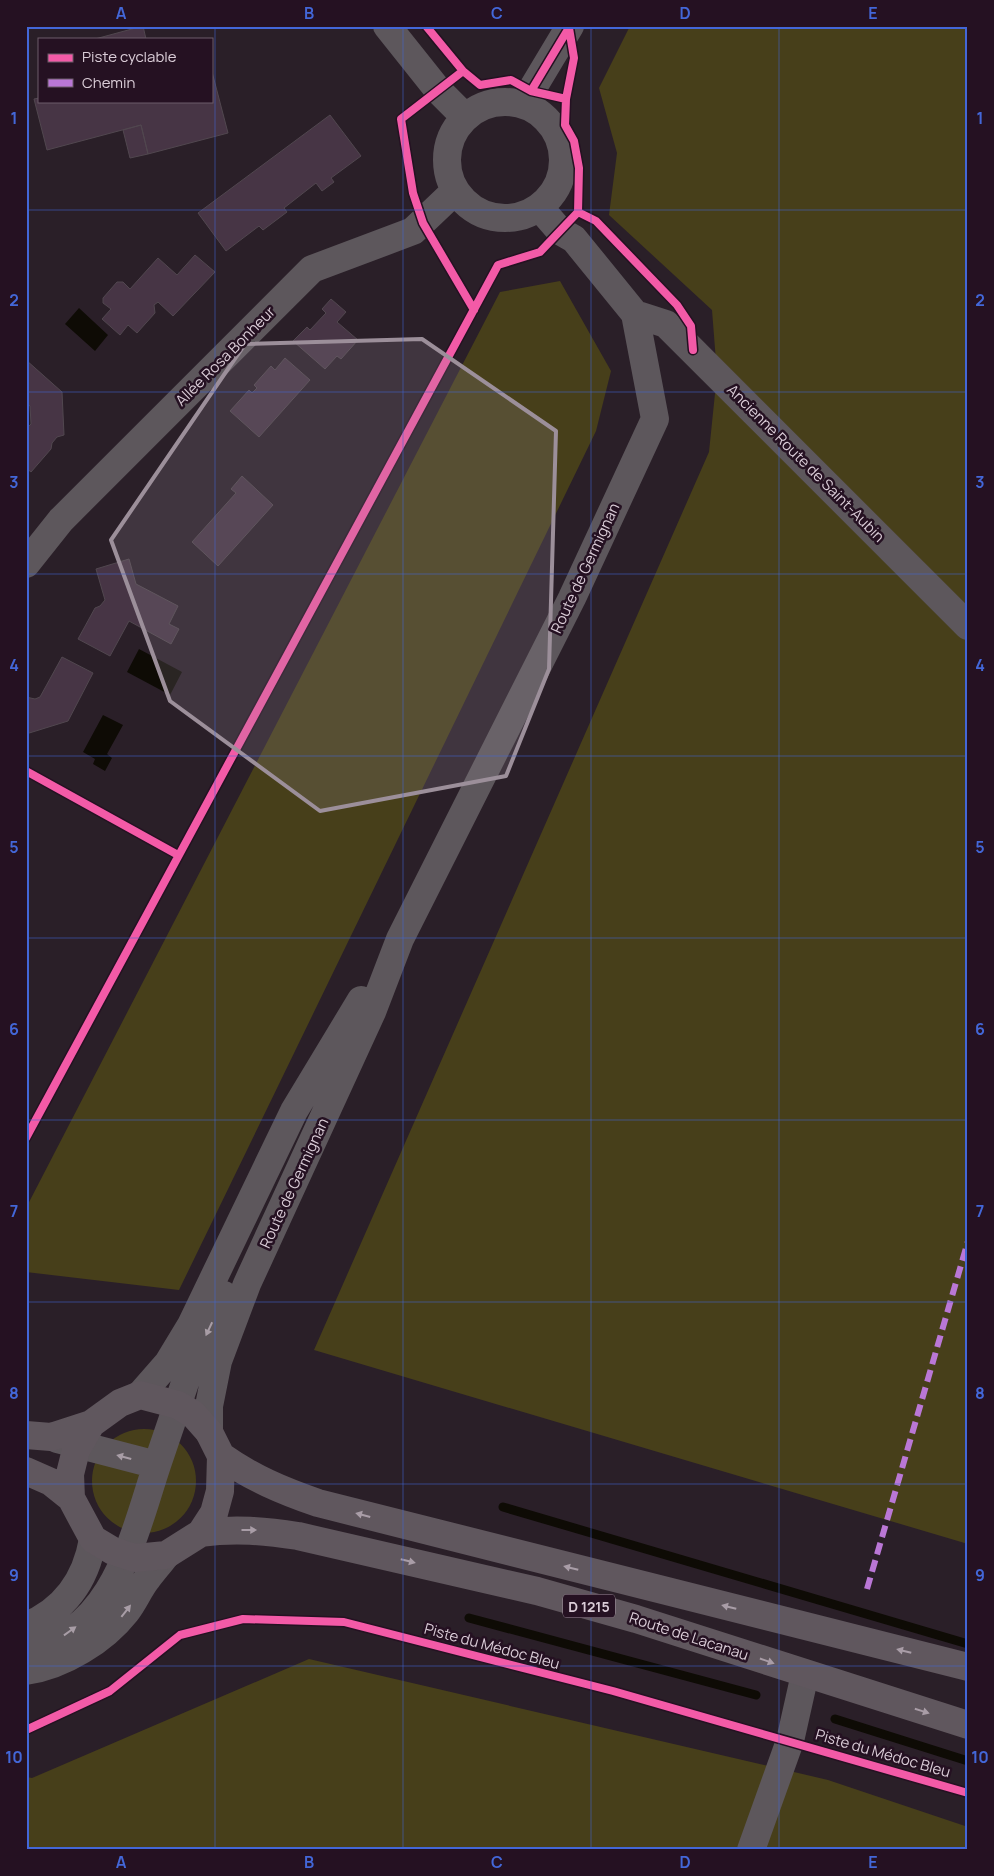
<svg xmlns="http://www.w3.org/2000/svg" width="994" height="1876" viewBox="0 0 994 1876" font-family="Manrope,sans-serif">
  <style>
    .green { fill: #473f1a }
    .water { fill: #0e0b05 }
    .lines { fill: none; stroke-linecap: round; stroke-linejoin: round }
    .stream { stroke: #0e0b05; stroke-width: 9 }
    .building { fill: #473545; stroke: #51474f }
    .minor { stroke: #5d575c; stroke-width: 28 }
    .major { stroke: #60575e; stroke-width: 28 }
    .quiet { stroke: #ba77d6; stroke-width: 6; stroke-dasharray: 12 6; stroke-linecap: butt }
    .cycleway-casing { stroke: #251122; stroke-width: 11 }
    .cycleway { stroke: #f35aa7; stroke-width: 8 }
    .oneway { fill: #a89da6 }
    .oneway2 { fill: #a99da7 }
    .marked { fill: #9c8f9a; fill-opacity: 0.2; stroke: #9c8f9a; stroke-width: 4; stroke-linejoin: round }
    .grid { fill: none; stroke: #4367d8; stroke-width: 1; stroke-opacity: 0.55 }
    .labels { text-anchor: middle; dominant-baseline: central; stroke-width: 5; stroke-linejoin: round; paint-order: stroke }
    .shield { fill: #251122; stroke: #a494a1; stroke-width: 1 }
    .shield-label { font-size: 14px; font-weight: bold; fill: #daccd7 }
    .street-label { font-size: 15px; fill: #daccd7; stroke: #251122 }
    .neatline { fill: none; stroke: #4367d8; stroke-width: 2 }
    .grid-label { font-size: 16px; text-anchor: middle; font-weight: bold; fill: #4367d8 }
  </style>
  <rect width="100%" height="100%" fill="#2a1f28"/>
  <path class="green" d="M630,26H968V1544L314,1350L709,452L717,374L712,310L609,215L617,153L599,88Z
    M560,281L611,371L596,431L179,1290L26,1272V1208L500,292Z
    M92 1481a52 52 0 1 1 104 0a52 52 0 1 1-104 0Z
    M309,1659L828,1780L968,1827V1850H26V1777L32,1778Z"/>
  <path class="water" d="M79,308L108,335L95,351L65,324Z
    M139,649L182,672L170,695L127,672Z
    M103,715L123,725L107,754L112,758L105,771L93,764L95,759L83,752Z"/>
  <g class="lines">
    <path class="stream" d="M503,1507L968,1644
      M469,1618L756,1695
      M835,1719L968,1761"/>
  </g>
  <path class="building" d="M143,26L146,39H95Z
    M211,68L228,133L148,154L141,125L47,150L34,99L39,98V101H211Z
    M330,115L361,156L331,178L334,182L322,191L316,183L284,208L287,212L263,230L259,226L226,251L198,213Z
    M141,125L148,154L130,158L123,130Z
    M195,255L215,272L173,316L158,302L154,305L155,313L137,333L128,325L120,335L102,319L111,309L103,303V298L117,282H123L130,289L158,258L177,275Z
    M331,299L346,312L337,322L358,340L341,359L337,356L325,369L293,341L307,327L310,330L326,313L322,309Z
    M285,358L310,380L259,437L230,411L249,390L252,393L257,388L254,385L271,366L275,370Z
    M26,360L62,392L64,435L57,437L52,443L51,449L31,472L26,468V429L31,424L30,406L26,403Z
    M242,476L273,505L218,566L192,542L236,493L231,489Z
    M129,559L136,584L178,606L169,624L179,629L171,644L129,621L110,656L78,639L95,608L100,606L105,600L96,569Z
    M62,657L93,673L68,721L26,734V697L35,699L40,697Z"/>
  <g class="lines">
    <path class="minor" d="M387,26L438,90L465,117
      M447 160a58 58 0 1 1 116 0a58 58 0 1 1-116 0Z
      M527,106L531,91L570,26
      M635,314L666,324L968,626
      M26,564L61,520L312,269L413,231L455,191
      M140,1395L168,1363L191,1325L294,1111L361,1000
      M209,1432V1406L218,1361L247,1284L372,1012L400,939L572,598L655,419L635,314L574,239L560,231L540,208
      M57,1439L157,1465L189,1371L224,1295
      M26,1626C65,1610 86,1580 93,1539
      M26,1650C114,1634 133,1537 157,1465
      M26,1671C63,1666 104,1640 126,1612C134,1602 139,1589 147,1579C153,1571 160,1563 166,1555
      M751,1850L790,1741L805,1674"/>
    <path class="major" d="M140,1395L178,1405L193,1414L209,1432L221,1456L220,1491L214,1513L201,1533L166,1555L135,1558L113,1551L93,1539L71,1498L70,1474L76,1450L91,1424L120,1403Z
      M26,1435L51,1437L91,1424
      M221,1456C252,1478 283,1491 318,1503L968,1667
      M26,1471L51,1482L71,1498
      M201,1533C235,1528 265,1531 298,1536L537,1591L636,1619L968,1725"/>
    <path class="quiet" d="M867,1589L968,1241"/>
    <defs>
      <path id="cycleway" d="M463,71L401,119L413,193L423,223L474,310
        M531,91L570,26
        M566,99L574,58L569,28
        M578,212L596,221L677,305L691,326L693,350
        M26,771L178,855
        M26,1138L498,265L540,252L578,212L579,168L574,141L565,125L566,99L531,91L511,80L480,85L463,71L426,26
        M26,1730L110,1691L180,1635L243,1619L344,1622L613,1691L968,1793"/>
    </defs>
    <use href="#cycleway" class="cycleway-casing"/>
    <use href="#cycleway" class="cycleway"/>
  </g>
  <defs><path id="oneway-solid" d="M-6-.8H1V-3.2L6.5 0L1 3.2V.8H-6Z" transform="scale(1.25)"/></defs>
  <g class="oneway">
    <use href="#oneway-solid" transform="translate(209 1329) rotate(115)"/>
    <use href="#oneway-solid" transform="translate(124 1457) rotate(-165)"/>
    <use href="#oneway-solid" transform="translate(126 1611) rotate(-52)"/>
    <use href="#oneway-solid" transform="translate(70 1631) rotate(-36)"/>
  </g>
  <g class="oneway2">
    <use href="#oneway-solid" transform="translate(363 1515) rotate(-165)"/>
    <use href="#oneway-solid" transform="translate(249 1530)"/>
    <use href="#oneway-solid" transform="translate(408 1561) rotate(14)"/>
    <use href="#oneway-solid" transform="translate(571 1568) rotate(-166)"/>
    <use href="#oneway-solid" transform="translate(729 1607) rotate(-166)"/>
    <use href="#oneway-solid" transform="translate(904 1651) rotate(-166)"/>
    <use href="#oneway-solid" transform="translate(767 1661) rotate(19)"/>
    <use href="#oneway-solid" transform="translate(922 1711) rotate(17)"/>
  </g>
  <path class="marked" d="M422,339L556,431L549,669L506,776L320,811L170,701L111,540L245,344Z"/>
  <path class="grid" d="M215,26V1850M403,26V1850M591,26V1850M779,26V1850M26,210H968M26,392H968M26,574H968M26,756H968M26,938H968M26,1120H968M26,1302H968M26,1484H968M26,1666H968"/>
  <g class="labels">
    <rect class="shield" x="563" y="1594.5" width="52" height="23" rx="4"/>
    <g class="shield-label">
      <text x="589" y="1606">D 1215</text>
    </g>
    <g class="street-label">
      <text transform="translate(225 356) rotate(-45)">Allée Rosa Bonheur</text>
      <text transform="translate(806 463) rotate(45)">Ancienne Route de Saint-Aubin</text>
      <text transform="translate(585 568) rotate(-65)">Route de Germignan</text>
      <text transform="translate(294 1183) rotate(-65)">Route de Germignan</text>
      <text transform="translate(689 1636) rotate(18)">Route de Lacanau</text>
      <text transform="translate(492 1646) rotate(15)">Piste du Médoc Bleu</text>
      <text transform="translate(883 1753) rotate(16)">Piste du Médoc Bleu</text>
    </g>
  </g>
  <rect width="994" height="1876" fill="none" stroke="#251122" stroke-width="55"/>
  <rect x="38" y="38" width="175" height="65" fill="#251122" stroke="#6d5c6a"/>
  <rect x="48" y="54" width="25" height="8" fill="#f35aa7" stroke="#6d5c6a"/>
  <text x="82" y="62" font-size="15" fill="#daccd7">Piste cyclable</text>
  <rect x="48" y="79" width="25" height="8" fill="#ba77d6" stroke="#6d5c6a"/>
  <text x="82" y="88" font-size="15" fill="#daccd7">Chemin</text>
  <rect x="28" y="28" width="938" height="1820" class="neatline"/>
  <g class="grid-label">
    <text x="121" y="19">A</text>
    <text x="309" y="19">B</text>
    <text x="497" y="19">C</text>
    <text x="685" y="19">D</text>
    <text x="873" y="19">E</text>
    <text x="14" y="124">1</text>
    <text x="980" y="124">1</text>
    <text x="14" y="306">2</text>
    <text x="980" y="306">2</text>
    <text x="14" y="488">3</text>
    <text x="980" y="488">3</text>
    <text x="14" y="671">4</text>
    <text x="980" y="671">4</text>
    <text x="14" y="853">5</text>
    <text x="980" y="853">5</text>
    <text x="14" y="1035">6</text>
    <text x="980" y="1035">6</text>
    <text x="14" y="1217">7</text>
    <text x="980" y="1217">7</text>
    <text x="14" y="1399">8</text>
    <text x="980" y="1399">8</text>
    <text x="14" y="1581">9</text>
    <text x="980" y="1581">9</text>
    <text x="14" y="1763">10</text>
    <text x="980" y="1763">10</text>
    <text x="121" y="1868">A</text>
    <text x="309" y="1868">B</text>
    <text x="497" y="1868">C</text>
    <text x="685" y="1868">D</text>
    <text x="873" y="1868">E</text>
  </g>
</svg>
